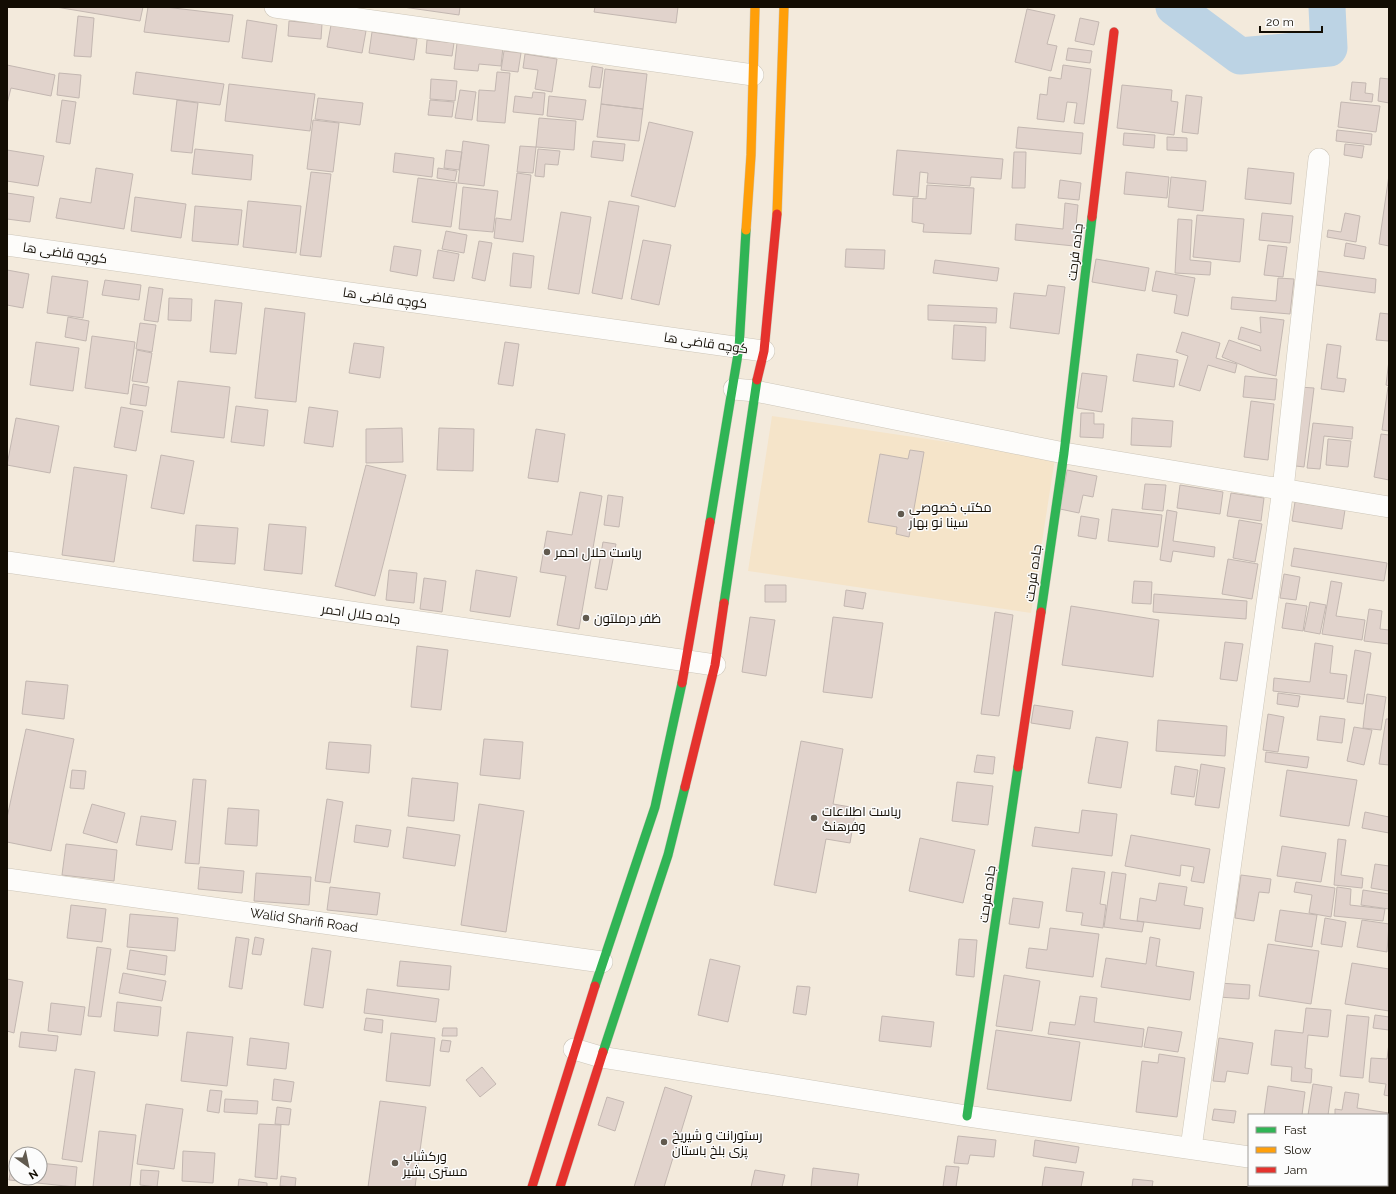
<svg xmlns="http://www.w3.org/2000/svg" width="1396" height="1194" viewBox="0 0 1396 1194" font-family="Raleway,Cairo,sans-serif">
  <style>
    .built { fill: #f5e4c9 }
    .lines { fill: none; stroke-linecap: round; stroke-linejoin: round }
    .river { stroke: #bcd3e4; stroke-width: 37 }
    .building { fill: #e1d3cc; stroke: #c3b7b1 }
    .street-casing { stroke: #cdc6b9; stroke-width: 22 }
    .fast-casing { stroke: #cdc6b9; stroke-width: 10 }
    .slow-casing { stroke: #cdc6b9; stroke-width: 10 }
    .jam-casing { stroke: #cdc6b9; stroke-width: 10 }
    .street { stroke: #fdfcfa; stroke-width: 21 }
    .fast { stroke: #30b455; stroke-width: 9 }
    .slow { stroke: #ff9f0a; stroke-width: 9 }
    .jam { stroke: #e5322d; stroke-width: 9 }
    .poi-dot { fill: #615a4f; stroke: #fcfcfc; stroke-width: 1.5 }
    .labels { text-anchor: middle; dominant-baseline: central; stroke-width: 3; stroke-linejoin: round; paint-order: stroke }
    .street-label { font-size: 13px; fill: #130d03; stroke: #fcfcfc }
    .poi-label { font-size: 13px; fill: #130d03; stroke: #fcfcfc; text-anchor: start }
  </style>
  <rect width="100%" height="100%" fill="#f3eadc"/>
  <path class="built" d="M772,416L1055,458L1031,613L748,571Z"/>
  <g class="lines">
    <path class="river" d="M1174,7L1240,56L1329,48L1327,7"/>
  </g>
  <path class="building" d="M56,7H143L140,21Z
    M148,7H165L233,15L229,42L144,32Z
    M403,7H460L459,15Z
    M595,7H678L676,23L594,12Z
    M1027,9L1055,15L1047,44L1057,46L1051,71L1015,62Z
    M78,16L94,18L91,57L74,56Z
    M1080,18L1099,22L1094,45L1075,41Z
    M247,20L277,25L272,62L242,58Z
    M289,21L322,24L321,39L288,36Z
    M331,25L366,31L362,53L327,47Z
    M372,32L417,39L414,60L369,53Z
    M427,40L454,43L452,56L426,53Z
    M457,43L503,47L501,66L479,64L478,71L454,69Z
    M1068,48L1092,51L1090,63L1066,60Z
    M504,51L521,53L518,72L501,70Z
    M525,54L557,59L552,92L535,89L538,70L523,68Z
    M7,65L55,75L51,96L11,88L7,104Z
    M1063,65L1091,69L1084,124L1074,123L1077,103L1067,102L1064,122L1037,119L1040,94L1047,95L1049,77L1061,79Z
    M592,66L603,68L600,88L589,87Z
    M605,69L647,74L643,109L601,104Z
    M136,72L224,84L220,105L133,94Z
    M497,72L510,73L505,123L477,121L479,90L495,91Z
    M59,73L81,75L79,98L57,95Z
    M1380,78L1389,79V103L1378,101Z
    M431,79L457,81L455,101L430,99Z
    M1352,82L1366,83L1365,93L1373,94L1372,102L1350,100Z
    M229,84L315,94L310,131L225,121Z
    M1122,85L1172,90L1171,101L1178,102L1174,135L1117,128Z
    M460,90L476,92L472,120L455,118Z
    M533,92L545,93L543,115L513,112L515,96L532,98Z
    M1186,95L1202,97L1198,134L1182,132Z
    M549,96L586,100L583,120L547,116Z
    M318,98L363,103L360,125L315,119Z
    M62,100L76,102L70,144L56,142Z
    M177,100L198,103L192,153L171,151Z
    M430,100L454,102L452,117L428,115Z
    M1341,102L1380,106L1376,132L1338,127Z
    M601,104L643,109L639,141L597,137Z
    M539,118L576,121L574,150L536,147Z
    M313,120L339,123L333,172L307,169Z
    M649,122L693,132L675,207L631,196Z
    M1018,127L1083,133L1081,154L1016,148Z
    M1337,130L1372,134L1371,145L1336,141Z
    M1124,133L1155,135L1154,148L1123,145Z
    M1167,137L1187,138V151L1167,150Z
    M463,141L489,145L484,186L458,183Z
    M593,141L625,144L623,161L591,157Z
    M1345,144L1364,146L1362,158L1344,155Z
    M520,146L536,147L533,173L517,172Z
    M195,149L253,155L251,180L192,174Z
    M538,149L560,151L558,165L545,164L544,177L535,176Z
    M7,150L44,156L38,186L7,181Z
    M446,150L462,152L459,170L444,168Z
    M897,150L1003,159L1001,179L971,177L970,186L927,183L928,173L920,172L918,197L893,195Z
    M1014,152H1026L1025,188H1012Z
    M395,153L434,158L432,177L393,172Z
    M96,168L133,174L124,229L56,218L60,198L91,203Z
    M438,168L457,171L455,181L437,178Z
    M1248,168L1294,173L1291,204L1245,199Z
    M311,172L331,174L321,257L300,255Z
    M1126,172L1169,177L1167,198L1124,194Z
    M517,173L531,175L523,242L494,238L496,218L511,220Z
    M1389,175V246L1379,244Z
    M1171,177L1206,181L1203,211L1168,207Z
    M418,178L457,183L451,227L412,222Z
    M1060,180L1081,183L1079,200L1058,198Z
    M927,185L974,188L971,234L923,232L924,224L912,222L913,198L926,199Z
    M463,187L498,191L493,232L459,229Z
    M7,193L34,197L30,222L7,219Z
    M135,197L186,204L181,238L131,231Z
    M248,201L301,206L296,253L243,247Z
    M609,201L639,206L622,299L592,293Z
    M1065,203L1078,205L1074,246L1015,240L1016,224L1063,229Z
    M195,206L242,210L238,245L192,241Z
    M561,212L591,217L579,294L548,289Z
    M1262,213L1293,216L1290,243L1259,240Z
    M1345,213L1360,216L1356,242L1327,237L1328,230L1341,232Z
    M1197,215L1244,219L1240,262L1193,257Z
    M1178,219L1192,220L1190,260L1211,262L1210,275L1175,273Z
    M446,231L467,235L464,253L442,249Z
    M643,240L671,245L659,305L631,299Z
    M479,241L492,243L485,281L472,278Z
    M1346,243L1366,247L1364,259L1344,256Z
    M1268,245L1287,247L1283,277L1264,275Z
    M394,246L421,250L417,276L390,271Z
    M846,249L885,250L884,269L845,267Z
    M438,250L459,254L454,281L433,278Z
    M513,253L534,256L531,288L510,286Z
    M1096,259L1149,268L1145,291L1092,282Z
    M935,260L999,268L997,281L933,273Z
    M7,270L29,274L23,308L7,305Z
    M1156,271L1195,278L1188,316L1174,313L1177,295L1152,291Z
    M1317,271L1376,279L1375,293L1316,285Z
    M52,276L88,281L83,318L47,313Z
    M1278,278L1294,279L1290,314L1231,309L1232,297L1276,301Z
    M105,280L141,285L139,300L102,295Z
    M1048,285L1065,287L1059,334L1010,328L1014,293L1046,296Z
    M149,287L163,289L158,322L144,320Z
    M169,298L192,299L191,321L168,320Z
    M215,300L242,303L236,354L210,352Z
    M928,305L997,308L996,323L928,320Z
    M265,308L305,313L296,402L255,398Z
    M1380,313L1389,314V341L1376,340Z
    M68,317L89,321L86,341L65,337Z
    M1260,317L1284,320L1276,376L1259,372L1222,357L1229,340L1261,351L1260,346L1238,339L1241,327L1261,333Z
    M140,323L156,325L152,352L136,349Z
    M954,325L986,327L985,361L952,359Z
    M1182,332L1220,343L1216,358L1237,364L1235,373L1208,365L1200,391L1179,385L1188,356L1176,352Z
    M92,336L135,342L128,394L85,388Z
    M36,342L79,348L73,391L30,385Z
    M505,342L519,344L513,386L498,384Z
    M354,343L384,347L380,378L349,373Z
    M1327,344L1341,346L1337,378L1346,379L1344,392L1321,389Z
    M137,350L152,353L147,383L132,381Z
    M1137,354L1178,360L1174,387L1133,381Z
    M1389,360V386L1386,385Z
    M1082,373L1107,376L1102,412L1077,408Z
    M1245,376L1277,379L1275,400L1243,397Z
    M178,381L230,387L224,438L171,432Z
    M133,384L149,387L146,406L130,404Z
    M1299,387L1314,388L1304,467L1288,465Z
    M1388,387H1389V431L1382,430Z
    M1251,401L1274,404L1268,460L1244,457Z
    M236,406L268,410L264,446L231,442Z
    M121,407L143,411L136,451L114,447Z
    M309,407L338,411L333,447L304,443Z
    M1081,413H1094V424H1104L1103,438L1080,437Z
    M16,418L59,426L50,473L7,465Z
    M1132,418L1173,421L1171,447L1131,445Z
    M1313,423L1353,427L1352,439L1324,436L1320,469L1307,468Z
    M402,428L403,462L366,463V429Z
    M439,428L474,429L473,471L437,470Z
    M536,429L565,434L558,482L528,478Z
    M1381,434L1389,435V480L1374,477Z
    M1328,439L1351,441L1348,467L1326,465Z
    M910,450L924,452L909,537L896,534L897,527L868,522L880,454L908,459Z
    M161,455L194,461L184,514L151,508Z
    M366,465L406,475L375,596L335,586Z
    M74,467L127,475L114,562L62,555Z
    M1067,470L1097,476L1093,497L1083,495L1079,513L1060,509Z
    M1145,484L1166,485L1163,511L1142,509Z
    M1180,485L1223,492L1220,514L1177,508Z
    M580,492L602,496L579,629L557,625L566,576L540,572L547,531L572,535Z
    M1231,493L1264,498L1261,521L1227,516Z
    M608,495L623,497L619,527L604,525Z
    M1295,502L1345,510L1342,529L1292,521Z
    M1112,509L1162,515L1158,547L1108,541Z
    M1167,510L1177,512L1173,541L1215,547L1214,557L1173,551L1171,562L1160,560Z
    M1081,516L1099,519L1096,539L1078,536Z
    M1239,520L1262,524L1255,562L1233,558Z
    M269,524L306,527L302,574L264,570Z
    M196,525L238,528L235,564L193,561Z
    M603,542L616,544L607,590L595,588Z
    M1294,548L1387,563L1384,581L1291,566Z
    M1228,559L1258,564L1252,599L1222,594Z
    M389,570L417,573L414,603L386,600Z
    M476,570L517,577L510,617L470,611Z
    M1284,574L1300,577L1296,600L1280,598Z
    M424,578L446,581L442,612L420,609Z
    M1134,581L1152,582L1151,604L1132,603Z
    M1331,581L1342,583L1336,616L1365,620L1362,640L1322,634Z
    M765,585H786V602H765Z
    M846,590L866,593L863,609L844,606Z
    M1154,594L1247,601L1246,619L1153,612Z
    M1310,602L1326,605L1320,634L1304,631Z
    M1286,603L1307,606L1303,631L1282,628Z
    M1071,606L1159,620L1153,677L1062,665Z
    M1369,609L1382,611L1380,629L1389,630V644L1364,641Z
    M995,612L1013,615L999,716L981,714Z
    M750,617L775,620L766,676L742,672Z
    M833,617L883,623L872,698L823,692Z
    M1225,642L1243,644L1237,681L1220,679Z
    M1315,643L1333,646L1330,673L1347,675L1344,699L1273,691L1274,678L1310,682Z
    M417,646L448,650L441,710L411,707Z
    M1355,650L1371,653L1363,704L1347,702Z
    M26,681L68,685L64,719L22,714Z
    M1278,693L1300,696L1298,707L1277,704Z
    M1367,694L1386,697L1381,730L1363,728Z
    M1034,705L1073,711L1070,729L1031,723Z
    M1268,714L1284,717L1278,752L1263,750Z
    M1320,716L1345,719L1342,743L1317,740Z
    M1386,719H1389V765L1379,764Z
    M1158,720L1227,726L1225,756L1156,751Z
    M1354,727L1372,730L1364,765L1347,761Z
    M26,729L74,739L51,851L7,842V818Z
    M1096,737L1128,742L1121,788L1088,783Z
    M484,739L523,742L520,779L480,775Z
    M801,741L843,749L833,804L856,808L850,843L826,839L816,893L774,885Z
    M329,742L371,745L369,773L326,769Z
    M1266,752L1309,757L1307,768L1265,762Z
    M977,755L995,757L993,774L974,772Z
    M1201,764L1225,768L1219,808L1195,805Z
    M1175,766L1198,770L1194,797L1171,794Z
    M72,770L86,771L84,789L70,788Z
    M1287,770L1357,780L1349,826L1280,816Z
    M412,778L458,783L454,821L408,816Z
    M193,779L206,780L199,864L185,863Z
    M957,782L993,786L988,825L952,821Z
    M327,799L343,802L330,883L315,881Z
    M92,804L125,813L117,843L83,833Z
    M479,804L524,811L506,932L461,925Z
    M228,808L259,810L257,846L225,844Z
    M1082,810L1117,814L1112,856L1032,846L1035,827L1079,833Z
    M1365,812L1389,817V833L1362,828Z
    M141,816L176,821L172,850L136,845Z
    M356,825L391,830L388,847L354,842Z
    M407,827L460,835L455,866L403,858Z
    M1131,835L1210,849L1204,883L1191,881L1194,867L1181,865L1180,876L1125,866Z
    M920,838L975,850L963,903L909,891Z
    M1338,839L1346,840L1341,875L1363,878L1362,888L1334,885Z
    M66,844L117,850L114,881L62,875Z
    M1282,846L1326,853L1321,882L1277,876Z
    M1375,864L1389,866V891L1371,888Z
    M200,867L244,871L242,893L198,889Z
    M1072,868L1105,872L1100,904L1106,905L1103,928L1081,925L1083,913L1066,911Z
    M1112,872L1126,874L1120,919L1144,922L1142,932L1104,927Z
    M256,873L311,877L309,905L254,901Z
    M1241,875L1271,879L1269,893L1259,892L1254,921L1235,918Z
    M1296,882L1335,888L1331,917L1309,913L1312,895L1294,892Z
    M1159,883L1187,887L1184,905L1203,908L1200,929L1137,921L1140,898L1156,901Z
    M330,887L380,893L377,915L327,910Z
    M1337,887L1351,889L1350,905L1385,909L1383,921L1334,916Z
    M1363,890L1389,894V909L1361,905Z
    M1013,898L1043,902L1039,928L1009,924Z
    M71,905L106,909L102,942L67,938Z
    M1280,910L1317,915L1312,947L1275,941Z
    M130,914L178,918L175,951L127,947Z
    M1325,918L1346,922L1342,947L1321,944Z
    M1362,920L1389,924L1387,952L1357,947Z
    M1050,928L1099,934L1093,977L1026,968L1029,948L1047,950Z
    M236,937L249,939L242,989L229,987Z
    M255,937L264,939L261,955L252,954Z
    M1150,937L1160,939L1156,966L1194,972L1190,1000L1101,987L1106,958L1146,964Z
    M959,939L977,940L974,977L956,975Z
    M1268,944L1319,951L1311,1004L1259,996Z
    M97,947L111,949L101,1017L88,1016Z
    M312,948L331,951L323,1008L304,1005Z
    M130,950L167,956L165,975L127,969Z
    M710,959L740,966L728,1022L698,1015Z
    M400,961L451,966L449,990L397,986Z
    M1352,963L1389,969V1011L1345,1004Z
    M123,973L166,981L162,1001L119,993Z
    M1004,975L1040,981L1032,1031L996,1026Z
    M7,979L23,982L14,1033L7,1031Z
    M1219,983L1250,985L1249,999L1218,997Z
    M797,986L810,987L806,1015L793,1013Z
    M367,989L439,999L436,1022L364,1013Z
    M1080,996L1097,998L1094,1022L1144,1029L1142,1047L1048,1034L1050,1022L1075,1025Z
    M117,1002L161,1007L158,1036L114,1031Z
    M51,1003L85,1007L81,1035L48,1031Z
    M1306,1008L1331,1010L1328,1037L1308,1035L1305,1068L1312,1069L1311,1083L1291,1081L1292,1067L1271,1065L1275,1030L1303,1033Z
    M1347,1015L1369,1017L1363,1078L1340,1076Z
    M1375,1015L1389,1017V1030L1373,1028Z
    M882,1016L934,1022L931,1047L879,1041Z
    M366,1018L383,1020L382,1033L364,1030Z
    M1148,1027L1182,1032L1178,1052L1144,1047Z
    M443,1028H457V1036H442Z
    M996,1030L1080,1042L1071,1101L987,1089Z
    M21,1032L58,1036L56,1051L19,1047Z
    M187,1032L233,1037L227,1086L181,1081Z
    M391,1033L435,1038L430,1086L386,1081Z
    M250,1038L289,1043L286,1069L247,1065Z
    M1219,1038L1253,1043L1248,1074L1227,1071L1225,1082L1213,1081Z
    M442,1040L451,1041L449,1052L440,1051Z
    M1389,1043V1096L1384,1095L1386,1084L1369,1082L1371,1058L1387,1059Z
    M1159,1054L1185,1058L1177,1117L1136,1112L1142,1061L1158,1063Z
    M482,1067L496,1084L480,1097L466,1080Z
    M75,1069L95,1072L82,1162L62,1159Z
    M274,1079L294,1082L291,1102L272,1100Z
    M1313,1084L1332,1087L1328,1115H1308Z
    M1268,1086L1305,1092L1302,1115H1264Z
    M665,1087L692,1096L664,1187H634Z
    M210,1090L222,1091L219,1113L207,1111Z
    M1345,1092L1359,1094L1357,1108L1389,1113V1144L1387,1143V1115H1335V1109L1342,1110Z
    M607,1097L624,1102L615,1131L598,1125Z
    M225,1099L258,1101L257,1114L224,1112Z
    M380,1101L426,1107L415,1187H368Z
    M146,1104L183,1109L174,1169L137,1164Z
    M277,1107L291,1109L289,1125L275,1124Z
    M1214,1109L1236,1111L1234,1123L1212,1120Z
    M259,1124L281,1125L277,1179L255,1177Z
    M99,1131L136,1135L130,1187H93Z
    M958,1136L996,1140L994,1157L970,1155L968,1164L954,1163Z
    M1035,1140L1079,1147L1076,1163L1033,1156Z
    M183,1151L215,1153L213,1183L182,1181Z
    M12,1160H16V1178H40V1163L77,1167L75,1187L9,1180Z
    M946,1166L959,1167L956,1187H943Z
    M1045,1167L1084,1172L1081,1187H1042Z
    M813,1168L859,1174L857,1187H811Z
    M141,1170L159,1171L157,1187L140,1185Z
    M755,1170L785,1175L782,1187H751Z
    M281,1176L296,1178L295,1187L280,1186Z
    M239,1179L267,1183V1187H238Z
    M1133,1179L1153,1181L1152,1187H1132Z"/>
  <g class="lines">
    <defs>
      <path id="street" d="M275,7L753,75
        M7,245L764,351
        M734,389L755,391L1064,453L1389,507
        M7,562L715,665
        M7,879L602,962
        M574,1049L601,1057L967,1116L1249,1157
        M1191,1148L1283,489L1319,159
        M1387,1176L1389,1177"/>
      <path id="fast" d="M710,522L739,348L746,230
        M724,603L757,380
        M1041,612L1064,453L1092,217
        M595,986L655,807L682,683
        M603,1052L668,855L685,787
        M967,1116L1018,767"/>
      <path id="slow" d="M777,214L784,7
        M746,230L751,155L755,7"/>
      <path id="jam" d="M1092,217L1114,32
        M757,380L764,351L777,214
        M682,683L710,522
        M1018,767L1041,612
        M685,787L715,665L724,603
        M532,1187L595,986
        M560,1187L603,1052"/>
    </defs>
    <use href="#street" class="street-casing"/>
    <use href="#fast" class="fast-casing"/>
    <use href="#slow" class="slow-casing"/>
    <use href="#jam" class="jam-casing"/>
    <use href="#street" class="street"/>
    <use href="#fast" class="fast"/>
    <use href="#slow" class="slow"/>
    <use href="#jam" class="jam"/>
  </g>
  <g class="poi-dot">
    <circle cx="901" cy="514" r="4"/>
    <circle cx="547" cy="552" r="4"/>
    <circle cx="586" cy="618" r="4"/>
    <circle cx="814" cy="818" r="4"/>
    <circle cx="664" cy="1142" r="4"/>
    <circle cx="395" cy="1163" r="4"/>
  </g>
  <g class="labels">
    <g class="street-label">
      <text transform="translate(1075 252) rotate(-83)">جاده فرحت</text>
      <text transform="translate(65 253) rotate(8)">کوچه قاضی ها</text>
      <text transform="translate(385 298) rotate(8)">کوچه قاضی ها</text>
      <text transform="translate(706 343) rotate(8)">کوچه قاضی ها</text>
      <text transform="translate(1033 573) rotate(-82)">جاده فرحت</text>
      <text transform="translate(361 614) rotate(8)">جاده حلال احمر</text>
      <text transform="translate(987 894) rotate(-82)">جاده فرحت</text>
      <text transform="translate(304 920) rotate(8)">Walid Sharifi Road</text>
    </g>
    <g class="poi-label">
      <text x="909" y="507">مکتب خصوصی<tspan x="909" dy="15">سینا نو بهار</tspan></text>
      <text x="555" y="552">ریاست حلال احمر</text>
      <text x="594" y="618">ظفر درملتون</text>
      <text x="822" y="811">ریاست اطلاعات<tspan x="822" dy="15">وفرهنگ</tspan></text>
      <text x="672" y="1135">رستورانت و شیریخ<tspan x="672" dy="15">پزی بلخ باستان</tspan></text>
      <text x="403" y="1156">ورکشاپ<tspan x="403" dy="15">مستری بشیر</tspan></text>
    </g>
  </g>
  <rect width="1396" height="1194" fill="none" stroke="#130d03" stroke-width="16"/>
  <rect x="1248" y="1114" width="140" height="72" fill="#fcfcfc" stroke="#9f9c98"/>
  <rect x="1256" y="1127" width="20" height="6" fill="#30b455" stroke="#9f9c98"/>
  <text x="1284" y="1134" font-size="12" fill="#130d03">Fast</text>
  <rect x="1256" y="1147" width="20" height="6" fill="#ff9f0a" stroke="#9f9c98"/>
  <text x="1284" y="1154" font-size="12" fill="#130d03">Slow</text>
  <rect x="1256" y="1167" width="20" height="6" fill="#e5322d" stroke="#9f9c98"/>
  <text x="1284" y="1174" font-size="12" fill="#130d03">Jam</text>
  <g transform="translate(28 1166) rotate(147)"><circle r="19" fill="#fcfcfc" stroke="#9f9c98"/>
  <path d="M0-3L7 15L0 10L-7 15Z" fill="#615a4f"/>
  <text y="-6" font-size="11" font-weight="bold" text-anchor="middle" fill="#130d03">N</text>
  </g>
  <path d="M1260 26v6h62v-6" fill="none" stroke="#130d03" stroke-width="2"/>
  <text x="1266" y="26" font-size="12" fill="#130d03" stroke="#fcfcfc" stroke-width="3" paint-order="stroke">20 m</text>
</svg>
